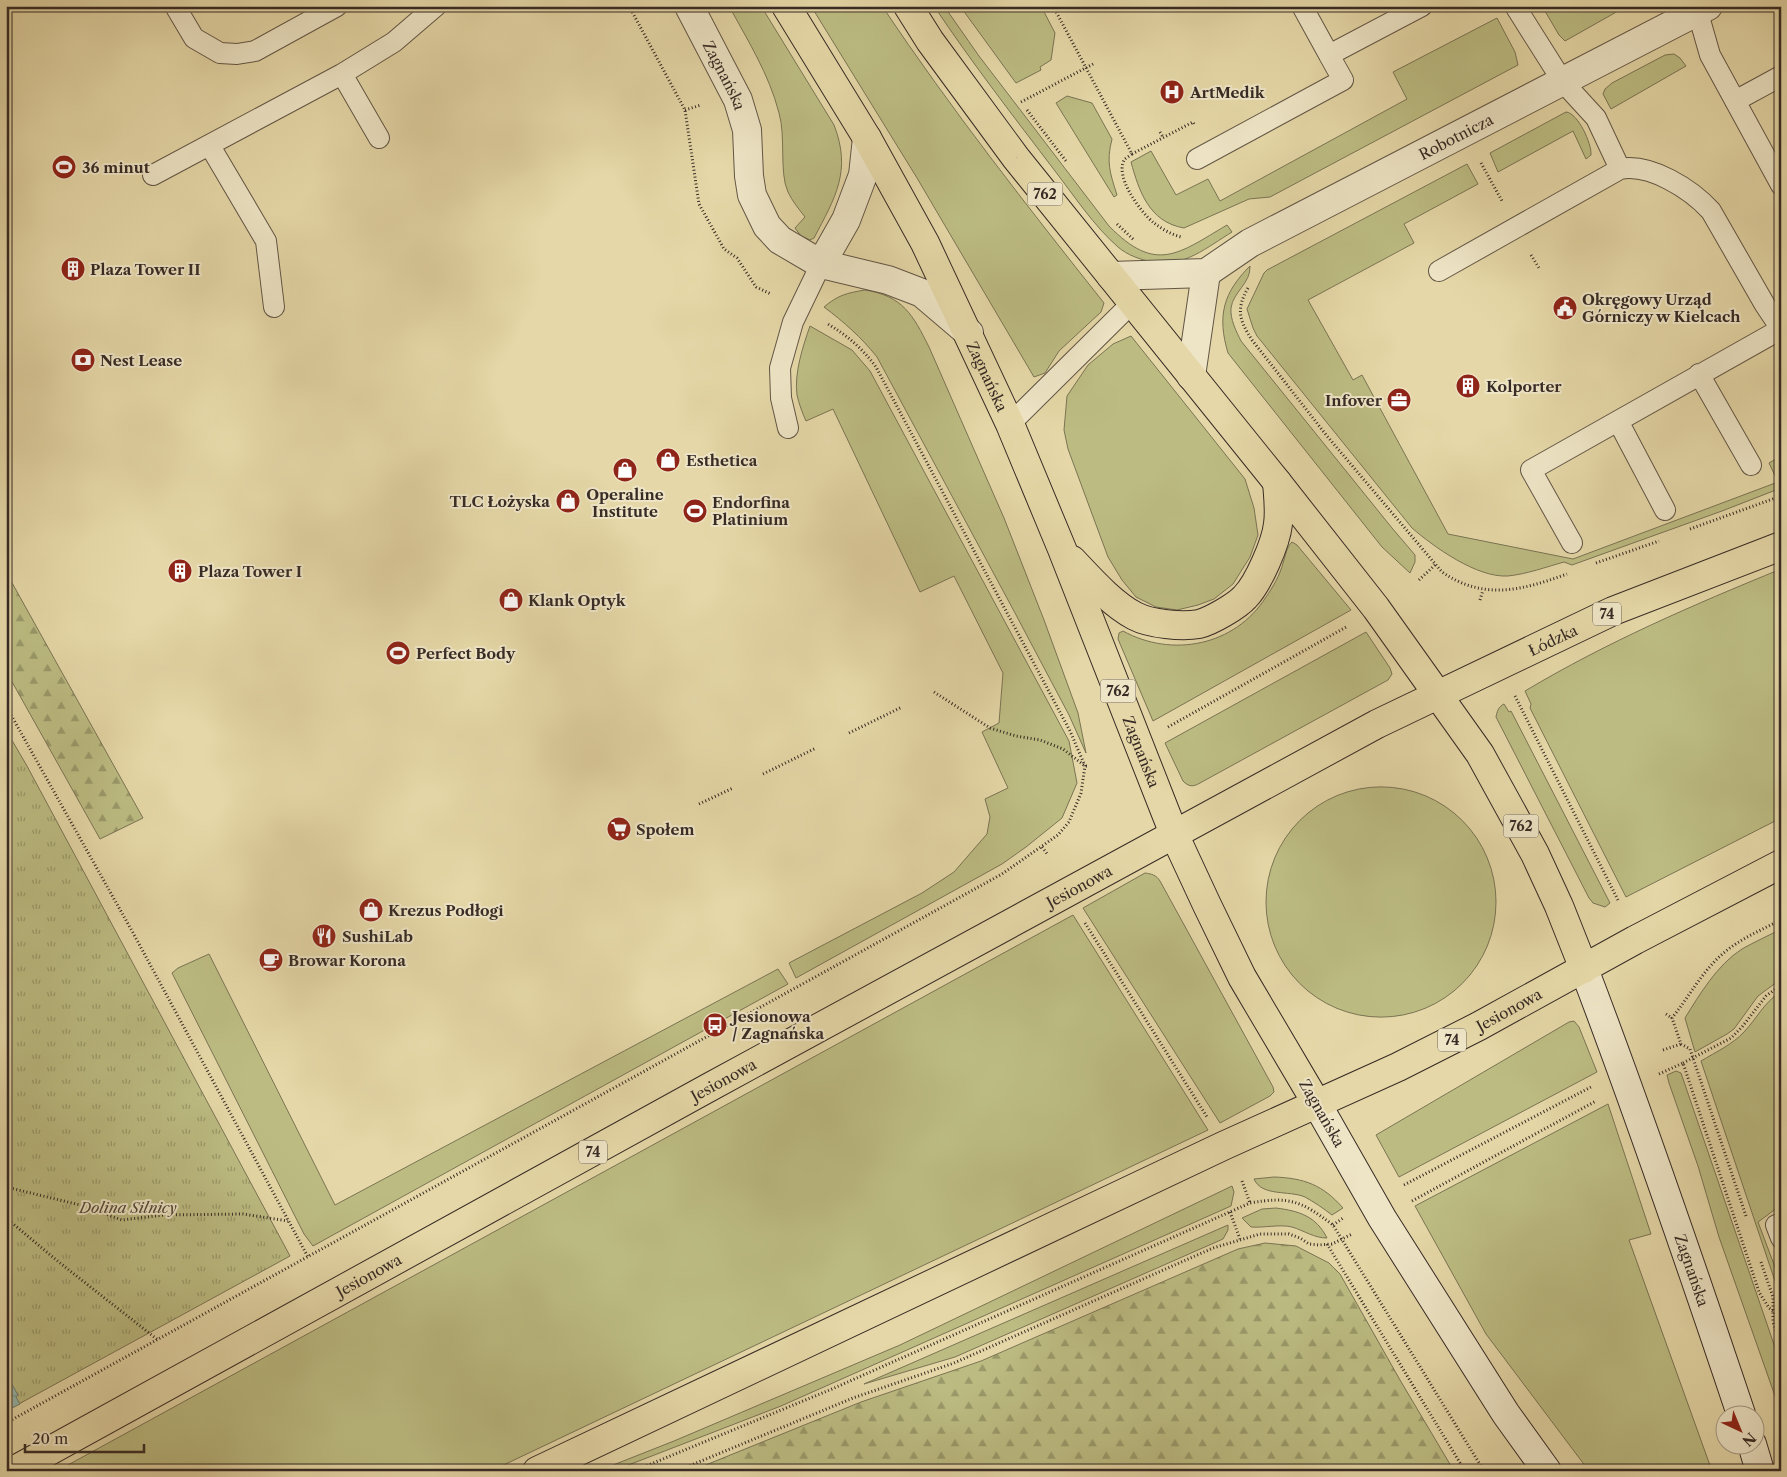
<svg xmlns="http://www.w3.org/2000/svg" width="1787" height="1477" viewBox="0 0 1787 1477" font-family="'Libre Caslon Text',serif">
  <style>
    .green { fill: #bcbc82; stroke: #7a7454 }
    .forest { fill: url(#forest-firs); stroke: #7a7454 }
    .park { fill: url(#park-tufts); stroke: #7a7454 }
    .water { fill: url(#water-waves); stroke: #708076 }
    .lines { fill: none; stroke-linecap: round; stroke-linejoin: round }
    .service-casing { stroke: #625646; stroke-width: 22 }
    .minor-casing { stroke: #625646; stroke-width: 30 }
    .tertiary-casing { stroke: #625646; stroke-width: 30 }
    .secondary-casing { stroke: #372b25; stroke-width: 30 }
    .primary-casing { stroke: #372b25; stroke-width: 30 }
    .path { stroke: #372b25; stroke-width: 3; stroke-dasharray: 1 2.5; stroke-linecap: butt }
    .service { stroke: #eee5c6; stroke-width: 20 }
    .minor { stroke: #eee5c6; stroke-width: 28 }
    .tertiary { stroke: #eee5c6; stroke-width: 28 }
    .secondary { stroke: #eee5c6; stroke-width: 28 }
    .primary { stroke: #e5d7a7; stroke-width: 28 }
    .labels { text-anchor: middle; dominant-baseline: central; stroke-width: 4; stroke-linejoin: round; paint-order: stroke }
    .shield { fill: #eee5c6; stroke: #6e6355; stroke-width: 1 }
    .shield-label { font-size: 14px; font-weight: bold; fill: #372b25 }
    .street-label { font-size: 15px; fill: #372b25; stroke: #eee5c6 }
    .poi-label { font-size: 15px; font-weight: bold; fill: #372b25; stroke: #eee5c6; text-anchor: start }
    .park-label { font-size: 15px; font-style: italic; fill: #524838; stroke: #eee5c6 }
  </style>
  <defs>
    <pattern id="forest-firs" width="22" height="20" patternUnits="userSpaceOnUse" patternTransform="scale(1.25)"><rect width="22" height="20" fill="#bcbc82"/><path d="M5 1l3.5 6h-7zM16 11l3.5 6h-7z" fill="#9a996a"/></pattern>
    <pattern id="park-tufts" width="24" height="20" patternUnits="userSpaceOnUse" patternTransform="scale(1.25)"><rect width="24" height="20" fill="#bcbc82"/><path d="M3 7l-1-3M5 7V3M7 7l1-3M15 17l-1-3M17 17v-4M19 17l1-3" fill="none" stroke="#9a996a"/></pattern>
    <pattern id="water-waves" width="16" height="10" patternUnits="userSpaceOnUse" patternTransform="scale(1.25)"><rect width="16" height="10" fill="#96b8ac"/><path d="M0 5q4-4 8 0t8 0" fill="none" stroke="#7b968c"/></pattern>
  </defs>
  <rect width="100%" height="100%" fill="#e5d7a7"/>
  <filter id="stains"><feTurbulence type="fractalNoise" baseFrequency=".004" numOctaves="4"/><feColorMatrix values="0 0 0 0 .2 0 0 0 0 .09 0 0 0 0 .02 0 0 0 .5 -.17"/></filter>
  <radialGradient id="worn" r=".72"><stop offset=".6" stop-color="#630" stop-opacity="0"/><stop offset="1" stop-color="#630" stop-opacity=".3"/></radialGradient>
  <path class="green" d="M729,6H761L834,125C852,171 835,198 814,238L810,240L801,236L795,228L805,217C799,209 792,201 788,192C779,173 786,136 779,113C769,74 748,41 729,6Z
    M811,6H882C951,109 1027,206 1104,303L1101,312L1059,351L1045,373L1034,377L917,178Z
    M934,6H944L979,56L1109,226C1156,274 1178,254 1227,225L1232,232C1209,246 1182,269 1153,262C1141,260 1127,255 1118,247C1094,226 1075,197 1055,171C1014,117 972,63 934,6Z
    M960,6H1041L1055,33L1051,60L1040,67L1041,70L1016,83Z
    M1542,6H1627L1565,41L1559,35Z
    M1497,18L1515,52L1518,65L1270,197L1249,199L1184,228C1149,222 1139,191 1131,162L1151,151L1176,195L1208,179L1220,201L1407,99L1393,72Z
    M1674,54L1680,58L1686,66L1611,109L1603,94L1605,89L1612,83L1665,55Z
    M1067,96L1092,103L1112,139C1106,162 1110,173 1117,195L1114,197L1056,103Z
    M1566,112C1578,113 1592,144 1591,155L1586,159L1573,131L1498,172L1490,153Z
    M1467,164L1478,184L1404,224L1414,243L1308,300L1353,380L1362,375L1448,534L1573,559L1778,482L1769,463L1781,456V488L1722,511L1572,565L1564,562C1546,567 1527,574 1508,576C1477,578 1434,547 1412,528L1257,336L1253,328L1247,309L1264,273L1267,270Z
    M1250,266C1251,283 1233,292 1231,308C1230,319 1236,331 1241,341L1392,528L1415,555V562L1410,573L1382,547L1228,353C1217,316 1223,293 1250,266Z
    M865,290C903,296 913,315 929,347L1004,518L1044,620L1078,713L1086,753L1069,715L1015,613L877,357C861,337 844,322 824,307C838,295 847,293 865,290Z
    M810,326L852,350L870,371L1069,741L1077,783L1062,818L1026,847L1002,864L796,978L789,963L922,893L954,872L987,834L990,817L985,799L1008,788L982,732L999,723L1003,673L954,576L920,592L833,409L806,421C802,412 799,404 797,395C794,373 803,346 810,326Z
    M1131,336L1245,479L1254,508L1258,535L1250,557L1233,584L1214,599L1198,605L1177,610L1156,607L1136,597L1122,580L1108,557L1068,449L1064,430L1067,396L1088,365L1113,344Z
    M1292,542L1297,545L1351,610L1153,721L1118,639L1119,633L1123,631C1172,658 1235,646 1266,597C1273,587 1280,575 1283,563C1286,555 1286,548 1292,542Z
    M1781,569V818L1626,897L1530,708L1531,704L1525,691C1607,642 1693,605 1781,569Z
    M1366,632L1390,668L1392,674L1388,680L1200,783C1193,787 1189,787 1183,781L1165,743Z
    M1504,704L1509,712L1511,711L1610,903L1605,907L1593,903L1589,898L1496,717C1497,712 1498,707 1504,704Z
    M1266 902a115 115 0 1 1 230 0a115 115 0 1 1-230 0Z
    M1145,873C1152,874 1156,875 1160,881L1273,1087L1274,1092L1270,1096L1220,1123L1083,908Z
    M1073,915L1208,1130L491,1471H57Z
    M1781,929V979L1758,996L1734,1029L1727,1034L1695,1052L1685,1018C1700,994 1717,965 1742,949C1754,942 1768,936 1781,929Z
    M209,954L335,1205L778,969L788,984L313,1246L304,1234L172,973L178,968Z
    M1781,991V1205L1758,1222L1781,1283V1299L1701,1061C1716,1052 1733,1044 1744,1032C1758,1017 1762,1005 1781,991Z
    M1574,1021L1579,1027L1597,1072L1399,1177L1376,1135L1569,1022Z
    M1676,1071L1681,1073L1781,1365V1413L1719,1237L1698,1166L1669,1083L1667,1075Z
    M1608,1104L1651,1234L1629,1240L1712,1471H1589L1486,1334L1415,1206Z
    M1274,1177C1304,1178 1323,1185 1343,1208L1332,1215C1323,1208 1314,1202 1305,1197C1289,1190 1262,1197 1254,1179Z
    M1232,1186L1234,1192L1231,1206L781,1406L613,1471H598L674,1441L900,1345Z
    M1276,1208C1299,1211 1316,1216 1327,1238C1314,1238 1305,1231 1292,1227C1279,1224 1265,1228 1251,1227L1242,1218L1262,1209Z
    M1228,1225V1230L1223,1239L955,1357L864,1384Z"/>
  <path class="forest" d="M6,572L143,818L100,839L6,671Z
    M1265,1243L1296,1246L1329,1263L1340,1274L1400,1380L1454,1471H691L861,1402L981,1361L1238,1249Z"/>
  <path class="park" d="M6,730L27,766L290,1256L6,1411Z"/>
  <path class="water" d="M6,1374L18,1395L16,1397L20,1404L6,1411Z"/>
  <g class="lines">
    <defs>
      <path id="service" d="M175,6L194,38L220,53L237,54L255,51L337,6
        M1302,6L1329,55L1422,6
        M1515,6L1563,82L1596,118L1620,169
        M1696,6L1710,55L1781,185
        M342,74L379,138
        M1735,101L1781,76
        M210,146L266,241L274,307
        M1197,159L1343,80L1329,55
        M153,175L342,74L394,42L436,6
        M1439,271L1620,169C1650,163 1691,189 1711,211L1765,305L1781,329
        M1699,374L1751,465
        M1618,421L1665,510
        M1010,424L1132,303
        M788,428L781,398L780,368L793,322L821,264
        M1572,543L1531,470L1781,329
        M1776,1225L1781,1238"/>
      <g id="minor">
        <path id="s1" d="M689,6L738,100L747,130L749,176L752,195L767,226L780,240L821,264L888,280L922,293L969,333"/>
        <path d="M821,264L846,220L863,175L867,138"/>
      </g>
      <g id="tertiary">
        <path id="s2" d="M1111,276L1206,273L1250,243L1708,6"/>
        <path d="M1191,376L1206,273"/>
      </g>
      <g id="secondary">
        <path id="s3" d="M1584,969C1640,1116 1691,1265 1741,1414"/>
        <path d="M1317,1104L1382,1218L1506,1414L1547,1471"/>
        <path d="M1752,1444L1760,1471"/>
      </g>
      <g id="primary">
        <path id="s4" d="M786,6L867,138L925,243L1010,424L1062,549L1174,834L1207,905L1242,977L1317,1104"/>
        <path d="M908,6L930,41L1016,158L1277,482L1376,608L1480,754L1535,854L1559,906L1584,969"/>
        <path d="M1072,560C1090,579 1112,604 1135,616C1150,624 1182,627 1199,624C1211,621 1237,606 1245,597C1258,584 1276,543 1278,524C1280,511 1278,496 1277,482"/>
        <path id="s5" d="M13,1471L708,1088L1377,724L1613,611L1781,546"/>
        <path id="s6" d="M537,1471L1223,1146L1398,1067L1479,1026L1635,940L1781,864"/>
      </g>
    </defs>
    <use href="#service" class="service-casing"/>
    <use href="#minor" class="minor-casing"/>
    <use href="#tertiary" class="tertiary-casing"/>
    <use href="#secondary" class="secondary-casing"/>
    <use href="#primary" class="primary-casing"/>
    <path class="path" d="M629,6L685,110L699,204L724,249L737,258L756,287L771,294
      M1053,6L1132,154C1131,155 1126,158 1125,159C1113,175 1141,213 1154,223C1162,229 1172,235 1182,237
      M1742,11L1750,6
      M1021,102L1095,63
      M685,110L701,105
      M1027,110L1066,161
      M1160,132L1163,137
      M1132,154L1193,122L1195,126
      M1481,163L1502,201
      M1117,224L1134,240
      M1531,255L1539,268
      M1248,288C1236,309 1239,320 1252,340L1327,436L1442,572C1484,601 1523,590 1567,574
      M1690,529L1781,496
      M1596,563L1659,541
      M1419,580L1436,564
      M1480,600L1483,590
      M934,692L990,728L1016,736L1040,740L1063,749L1085,766H1089
      M1515,696L1618,900
      M6,706L132,931L308,1257
      M1168,727L1348,626
      M849,733L902,707
      M763,774L816,748
      M699,804L733,788
      M1042,847L1048,855
      M1085,923L1207,1117
      M1666,1014L1672,1018
      M1663,1050L1681,1044
      M1683,1063L1731,1038L1742,1027L1766,996L1781,985
      M1659,1074L1683,1063L1759,1292L1769,1308L1781,1317
      M1242,1181L1250,1203
      M1404,1185L1591,1087
      M6,1187L80,1205L122,1220L164,1215L243,1214L288,1221
      M1412,1201L1596,1101
      M1230,1212L1240,1239
      M1746,1216L1693,1058L1690,1049L1681,1044L1672,1018C1688,998 1699,977 1717,959C1735,941 1759,931 1781,920
      M6,1218L60,1263L158,1340
      M1333,1225L1343,1218
      M1327,1244L1465,1471
      M1761,1262L1773,1297V1322L1781,1345
      M6,1423L1002,874L1058,835L1069,822L1081,793L1085,766L1070,731L876,367C862,348 847,335 826,323
      M634,1471L832,1389L1250,1203C1290,1196 1301,1201 1333,1225L1484,1471
      M677,1471L853,1398L954,1363L1213,1248L1260,1234H1289L1300,1238L1309,1244L1319,1245L1332,1244L1352,1234"/>
    <use href="#service" class="service"/>
    <use href="#minor" class="minor"/>
    <use href="#tertiary" class="tertiary"/>
    <use href="#secondary" class="secondary"/>
    <use href="#primary" class="primary"/>
  </g>
  <defs>
    <symbol id="hospital-disc" viewBox="-11 -11 22 22"><circle r="9.5" fill="#8f2418" stroke="#eee5c6"/><path d="M-5-5h3v3.5h4V-5h3V5h-3V1.5h-4V5h-3Z" fill="#fff"/></symbol>
    <symbol id="stadium-disc" viewBox="-11 -11 22 22"><circle r="9.5" fill="#8f2418" stroke="#eee5c6"/><path d="M0-5a6.5 5 0 1 0 0 10a6.5 5 0 1 0 0-10ZM-3.5-1.8h7v3.6h-7Z" fill="#fff"/></symbol>
    <symbol id="building-disc" viewBox="-11 -11 22 22"><circle r="9.5" fill="#8f2418" stroke="#eee5c6"/><path d="M-4-6H4V6H1V3H-1V6H-4ZM-2.5-4.3h1.7v1.8h-1.7ZM.8-4.3h1.7v1.8H.8ZM-2.5-1h1.7V.8h-1.7ZM.8-1h1.7V.8H.8Z" fill="#fff"/></symbol>
    <symbol id="civic-disc" viewBox="-11 -11 22 22"><circle r="9.5" fill="#8f2418" stroke="#eee5c6"/><path d="M-.6-6.5H3V-4.5H.6V-3L4-1V1h2V6H-6V1h2V-1L-.6-3ZM-1.2 2.5V6h2.4V2.5Z" fill="#fff"/></symbol>
    <symbol id="bank-disc" viewBox="-11 -11 22 22"><circle r="9.5" fill="#8f2418" stroke="#eee5c6"/><path d="M-6-4H6V4H-6ZM0-2.3a2.3 2.3 0 1 0 0 4.6a2.3 2.3 0 1 0 0-4.6Z" fill="#fff"/></symbol>
    <symbol id="office-disc" viewBox="-11 -11 22 22"><circle r="9.5" fill="#8f2418" stroke="#eee5c6"/><path d="M-6-3h4V-5.5h4V-3h4V5H-6ZM-1-4.5V-3h2v-1.5ZM-6 0V1H6V0Z" fill="#fff"/></symbol>
    <symbol id="shop-disc" viewBox="-11 -11 22 22"><circle r="9.5" fill="#8f2418" stroke="#eee5c6"/><path d="M-5-2.5h2.3a2.7 3.5 0 0 1 5.4 0H5L5.5 6h-11ZM-1.5-2.5h3a1.5 2.3 0 0 0-3 0Z" fill="#fff"/></symbol>
    <symbol id="supermarket-disc" viewBox="-11 -11 22 22"><circle r="9.5" fill="#8f2418" stroke="#eee5c6"/><path d="M-6-5.5h2.5l.6 2H6L4.5 2H-2.5L-4.4-4H-6ZM-1.5 3.2a1.3 1.3 0 1 0 .1 0ZM3 3.2a1.3 1.3 0 1 0 .1 0Z" fill="#fff"/></symbol>
    <symbol id="restaurant-disc" viewBox="-11 -11 22 22"><circle r="9.5" fill="#8f2418" stroke="#eee5c6"/><path d="M-5-6h1v4h1v-4h1v4h1v-4h1v5L-1.5 .5V6h-2V.5L-5-1ZM5-6V6H3V1.5H1.5Q1.5-4 5-6Z" fill="#fff"/></symbol>
    <symbol id="cafe-disc" viewBox="-11 -11 22 22"><circle r="9.5" fill="#8f2418" stroke="#eee5c6"/><path d="M-5.5-4.5H6V0H3Q3 3.5 0 3.5H-2.5Q-5.5 3.5-5.5 0ZM3-3.2v2h1.7v-2ZM-6 4.5H4V6H-6Z" fill="#fff"/></symbol>
    <symbol id="bus-disc" viewBox="-11 -11 22 22"><circle r="9.5" fill="#8f2418" stroke="#eee5c6"/><path d="M-5-6H5V4H4V6H2V4H-2V6H-4V4H-5ZM-3.5-4V0h7V-4ZM-3.5 1.2v1.5H-2V1.2ZM2 1.2v1.5H3.5V1.2Z" fill="#fff"/></symbol>
  </defs>
  <g fill-rule="evenodd">
    <use href="#hospital-disc" x="1158" y="78" width="28" height="28"/>
    <use href="#stadium-disc" x="50" y="153" width="28" height="28"/>
    <use href="#building-disc" x="59" y="255" width="28" height="28"/>
    <use href="#civic-disc" x="1551" y="294" width="28" height="28"/>
    <use href="#bank-disc" x="69" y="346" width="28" height="28"/>
    <use href="#building-disc" x="1454" y="372" width="28" height="28"/>
    <use href="#office-disc" x="1385" y="386" width="28" height="28"/>
    <use href="#shop-disc" x="654" y="446" width="28" height="28"/>
    <use href="#shop-disc" x="611" y="456" width="28" height="28"/>
    <use href="#shop-disc" x="554" y="487" width="28" height="28"/>
    <use href="#stadium-disc" x="681" y="497" width="28" height="28"/>
    <use href="#building-disc" x="166" y="557" width="28" height="28"/>
    <use href="#shop-disc" x="497" y="586" width="28" height="28"/>
    <use href="#stadium-disc" x="384" y="639" width="28" height="28"/>
    <use href="#supermarket-disc" x="605" y="815" width="28" height="28"/>
    <use href="#shop-disc" x="357" y="896" width="28" height="28"/>
    <use href="#restaurant-disc" x="310" y="922" width="28" height="28"/>
    <use href="#cafe-disc" x="257" y="946" width="28" height="28"/>
    <use href="#bus-disc" x="701" y="1011" width="28" height="28"/>
  </g>
  <g class="labels">
    <g class="shield">
      <rect x="1027.5" y="182.5" width="35" height="23" rx="4"/>
      <rect x="1593" y="602.5" width="28" height="23" rx="4"/>
      <rect x="1100.5" y="679.5" width="35" height="23" rx="4"/>
      <rect x="1503.5" y="814.5" width="35" height="23" rx="4"/>
      <rect x="1438" y="1028.5" width="28" height="23" rx="4"/>
      <rect x="579" y="1140.5" width="28" height="23" rx="4"/>
    </g>
    <g class="shield-label">
      <text x="1045" y="194">762</text>
      <text x="1607" y="614">74</text>
      <text x="1118" y="691">762</text>
      <text x="1521" y="826">762</text>
      <text x="1452" y="1040">74</text>
      <text x="593" y="1152">74</text>
    </g>
    <g class="street-label">
      <text stroke="none"><textPath href="#s1" startOffset="78">Zagnańska</textPath></text>
      <text stroke="none"><textPath href="#s2" startOffset="380">Robotnicza</textPath></text>
      <text stroke="none"><textPath href="#s4" startOffset="422">Zagnańska</textPath></text>
      <text stroke="none"><textPath href="#s5" startOffset="1750">Łódzka</textPath></text>
      <text stroke="none"><textPath href="#s4" startOffset="828">Zagnańska</textPath></text>
      <text stroke="none"><textPath href="#s5" startOffset="1216">Jesionowa</textPath></text>
      <text stroke="none"><textPath href="#s6" startOffset="1076">Jesionowa</textPath></text>
      <text stroke="none"><textPath href="#s5" startOffset="811">Jesionowa</textPath></text>
      <text transform="translate(1322 1113) rotate(60)">Zagnańska</text>
      <text stroke="none"><textPath href="#s3" startOffset="320">Zagnańska</textPath></text>
      <text stroke="none"><textPath href="#s5" startOffset="406">Jesionowa</textPath></text>
    </g>
    <g class="poi-label">
      <text x="1190" y="92">ArtMedik</text>
      <text x="82" y="167">36 minut</text>
      <text x="90" y="269">Plaza Tower II</text>
      <text x="1582" y="299">Okręgowy Urząd<tspan x="1582" dy="17">Górniczy w Kielcach</tspan></text>
      <text x="100" y="360">Nest Lease</text>
      <text x="1486" y="386">Kolporter</text>
      <text x="1382" y="400" text-anchor="end">Infover</text>
      <text x="686" y="460">Esthetica</text>
      <text x="625" y="494" text-anchor="middle">Operaline<tspan x="625" dy="17">Institute</tspan></text>
      <text x="550" y="501" text-anchor="end">TLC Łożyska</text>
      <text x="712" y="502">Endorfina<tspan x="712" dy="17">Platinium</tspan></text>
      <text x="198" y="571">Plaza Tower I</text>
      <text x="528" y="600">Klank Optyk</text>
      <text x="416" y="653">Perfect Body</text>
      <text x="636" y="829">Społem</text>
      <text x="388" y="910">Krezus Podłogi</text>
      <text x="342" y="936">SushiLab</text>
      <text x="288" y="960">Browar Korona</text>
      <text x="732" y="1016">Jesionowa<tspan x="732" dy="17">/ Zagnańska</tspan></text>
    </g>
    <g class="park-label">
      <text x="128" y="1207">Dolina Silnicy</text>
    </g>
  </g>
  <rect width="1787" height="1477" fill="none" stroke="#e5d7a7" stroke-width="25"/>
  <rect x="8" y="8" width="1772" height="1462" fill="none" stroke="#372b25" stroke-width="2.5"/>
  <rect x="12" y="12" width="1762" height="1452" fill="none" stroke="#372b25"/>
  <g transform="translate(1740 1430) rotate(136)"><circle r="24" fill="#eee5c6" stroke="#a59b86"/>
  <path d="M0-4L9 19L0 12L-9 19Z" fill="#8f2418"/>
  <text y="-8" font-size="14" font-weight="bold" text-anchor="middle" fill="#372b25">N</text>
  </g>
  <path d="M25 1444v8h119v-8" fill="none" stroke="#372b25" stroke-width="2.5"/>
  <text x="32" y="1444" font-size="15" fill="#372b25" stroke="#eee5c6" stroke-width="4" paint-order="stroke">20 m</text>
  <rect width="100%" height="100%" filter="url(#stains)"/>
  <rect width="100%" height="100%" fill="url(#worn)"/>
</svg>
